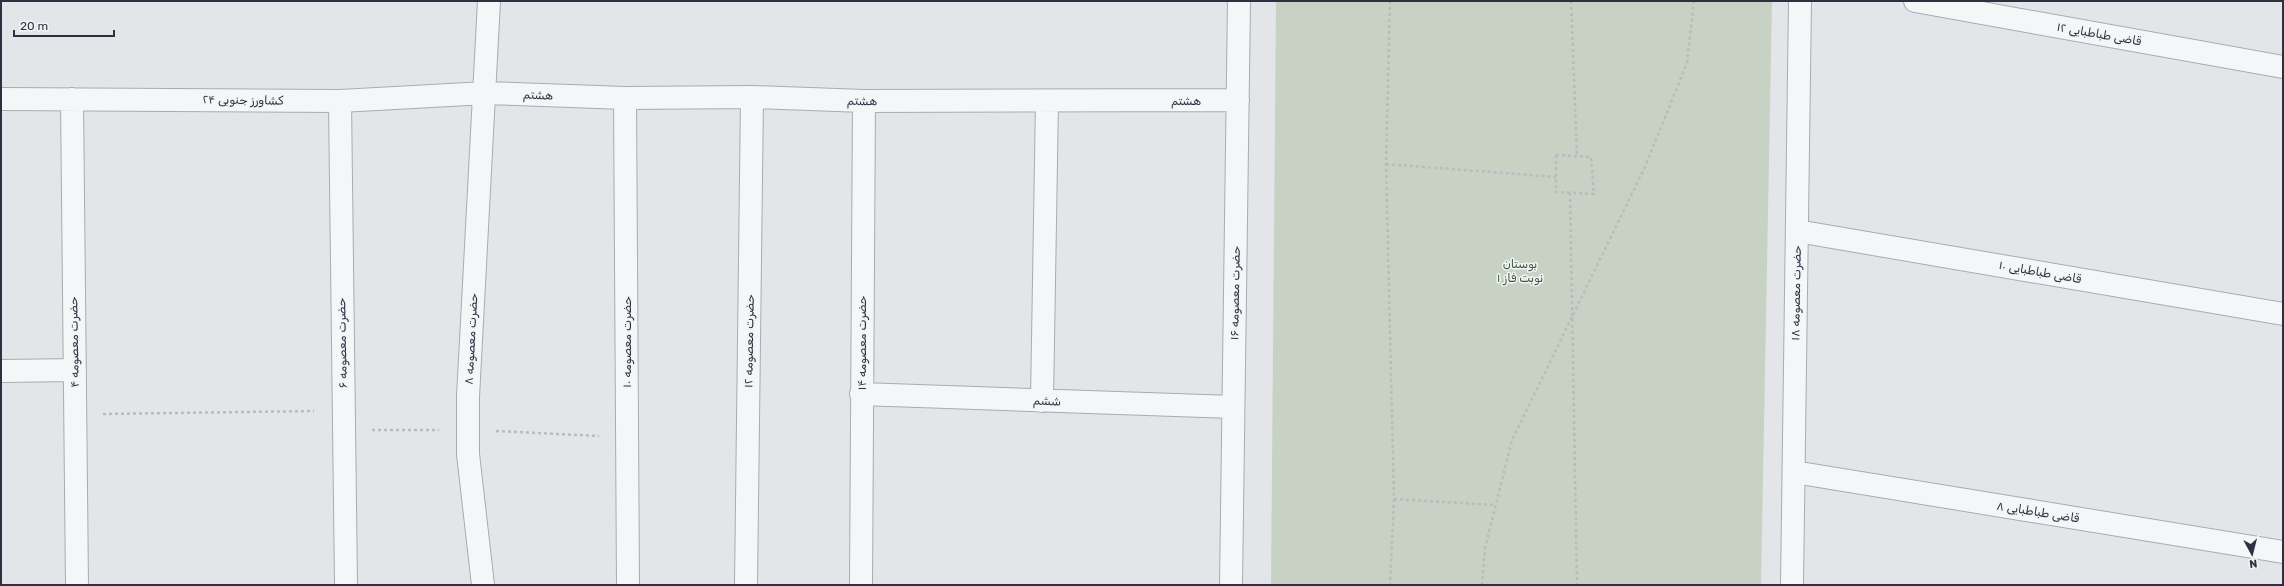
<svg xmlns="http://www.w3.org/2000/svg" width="2284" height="586" viewBox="0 0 2284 586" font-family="Rubik,'Noto Naskh Arabic',sans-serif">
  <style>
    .green { fill: #c7d2c5 }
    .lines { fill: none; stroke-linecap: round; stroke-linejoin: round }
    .minor-casing { stroke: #a9abb3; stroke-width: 24 }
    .path { stroke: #b9bbc0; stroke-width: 2.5; stroke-dasharray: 3 3; stroke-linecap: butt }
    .minor { stroke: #f5f6f8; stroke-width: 22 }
    .labels { text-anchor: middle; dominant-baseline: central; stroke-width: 3; stroke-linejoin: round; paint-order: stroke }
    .street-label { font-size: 12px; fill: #2d313f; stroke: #f2f4f7 }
    .park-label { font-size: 12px; fill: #3e593b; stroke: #f2f4f7 }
  </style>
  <rect width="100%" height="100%" fill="#e3e5e9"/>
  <path class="green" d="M1276,1H1772L1761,585H1271Z"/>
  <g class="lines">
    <defs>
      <path id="minor" d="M1915,1L2283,67
        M625,98L628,585
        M1,99L340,101L486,93L625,98L752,97L864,101L1238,100
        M72,99L77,585
        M340,101L346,585
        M1797,231L2283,314
        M1,371L75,370
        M861,394L1233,407
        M1042,401L1047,101
        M1794,472L2283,552
        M483,585L468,454V397L489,1
        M746,585L752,97
        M861,585L864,101
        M1231,585L1239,1
        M1792,585L1800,1"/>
    </defs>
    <use href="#minor" class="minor-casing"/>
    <path class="path" d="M1390,1L1386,164L1394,499L1390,585
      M1571,1L1577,156
      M1556,155L1591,157L1594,194L1556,192Z
      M1386,164L1556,177
      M1570,193L1577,585
      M103,414L314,411
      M372,430H439
      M496,431L599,436
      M1394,499L1495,505
      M1482,585L1485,548L1512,440L1644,169L1687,63L1694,1"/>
    <use href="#minor" class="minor"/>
  </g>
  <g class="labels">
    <g class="street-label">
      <text transform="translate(2099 34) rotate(10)">قاضی طباطبایی ۱۲</text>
      <text transform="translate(538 95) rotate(2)">هشتم</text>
      <text transform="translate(243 100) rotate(1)">کشاورز جنوبی ۲۴</text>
      <text transform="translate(862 101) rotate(1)">هشتم</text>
      <text x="1186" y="101">هشتم</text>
      <text transform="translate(2040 272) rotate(10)">قاضی طباطبایی ۱۰</text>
      <text transform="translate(1235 293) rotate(-89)">حضرت معصومه ۱۶</text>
      <text transform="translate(1796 293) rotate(-89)">حضرت معصومه ۱۸</text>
      <text transform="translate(471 339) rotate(-87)">حضرت معصومه ۸</text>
      <text transform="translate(749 341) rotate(-89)">حضرت معصومه ۱۲</text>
      <text transform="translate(74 342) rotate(-91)">حضرت معصومه ۴</text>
      <text transform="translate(627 342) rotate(-90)">حضرت معصومه ۱۰</text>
      <text transform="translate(342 343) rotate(-91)">حضرت معصومه ۶</text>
      <text transform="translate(862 343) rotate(-90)">حضرت معصومه ۱۴</text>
      <text transform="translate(1047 401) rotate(2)">ششم</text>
      <text transform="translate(2038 512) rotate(9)">قاضی طباطبایی ۸</text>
    </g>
    <g class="park-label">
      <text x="1520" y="264">بوستان<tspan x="1520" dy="14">نوبت فاز ۱</tspan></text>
    </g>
  </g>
  <rect width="2284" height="586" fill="none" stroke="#2d313f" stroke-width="4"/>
  <g transform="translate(2252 554) rotate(173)" stroke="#f2f4f7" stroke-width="3" paint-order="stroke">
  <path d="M0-3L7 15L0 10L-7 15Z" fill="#2d313f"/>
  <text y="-6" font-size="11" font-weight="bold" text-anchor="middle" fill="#2d313f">N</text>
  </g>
  <path d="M14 30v6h100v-6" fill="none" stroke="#2d313f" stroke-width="2"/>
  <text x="20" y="30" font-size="12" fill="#2d313f" stroke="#f2f4f7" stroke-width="3" paint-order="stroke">20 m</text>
</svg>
